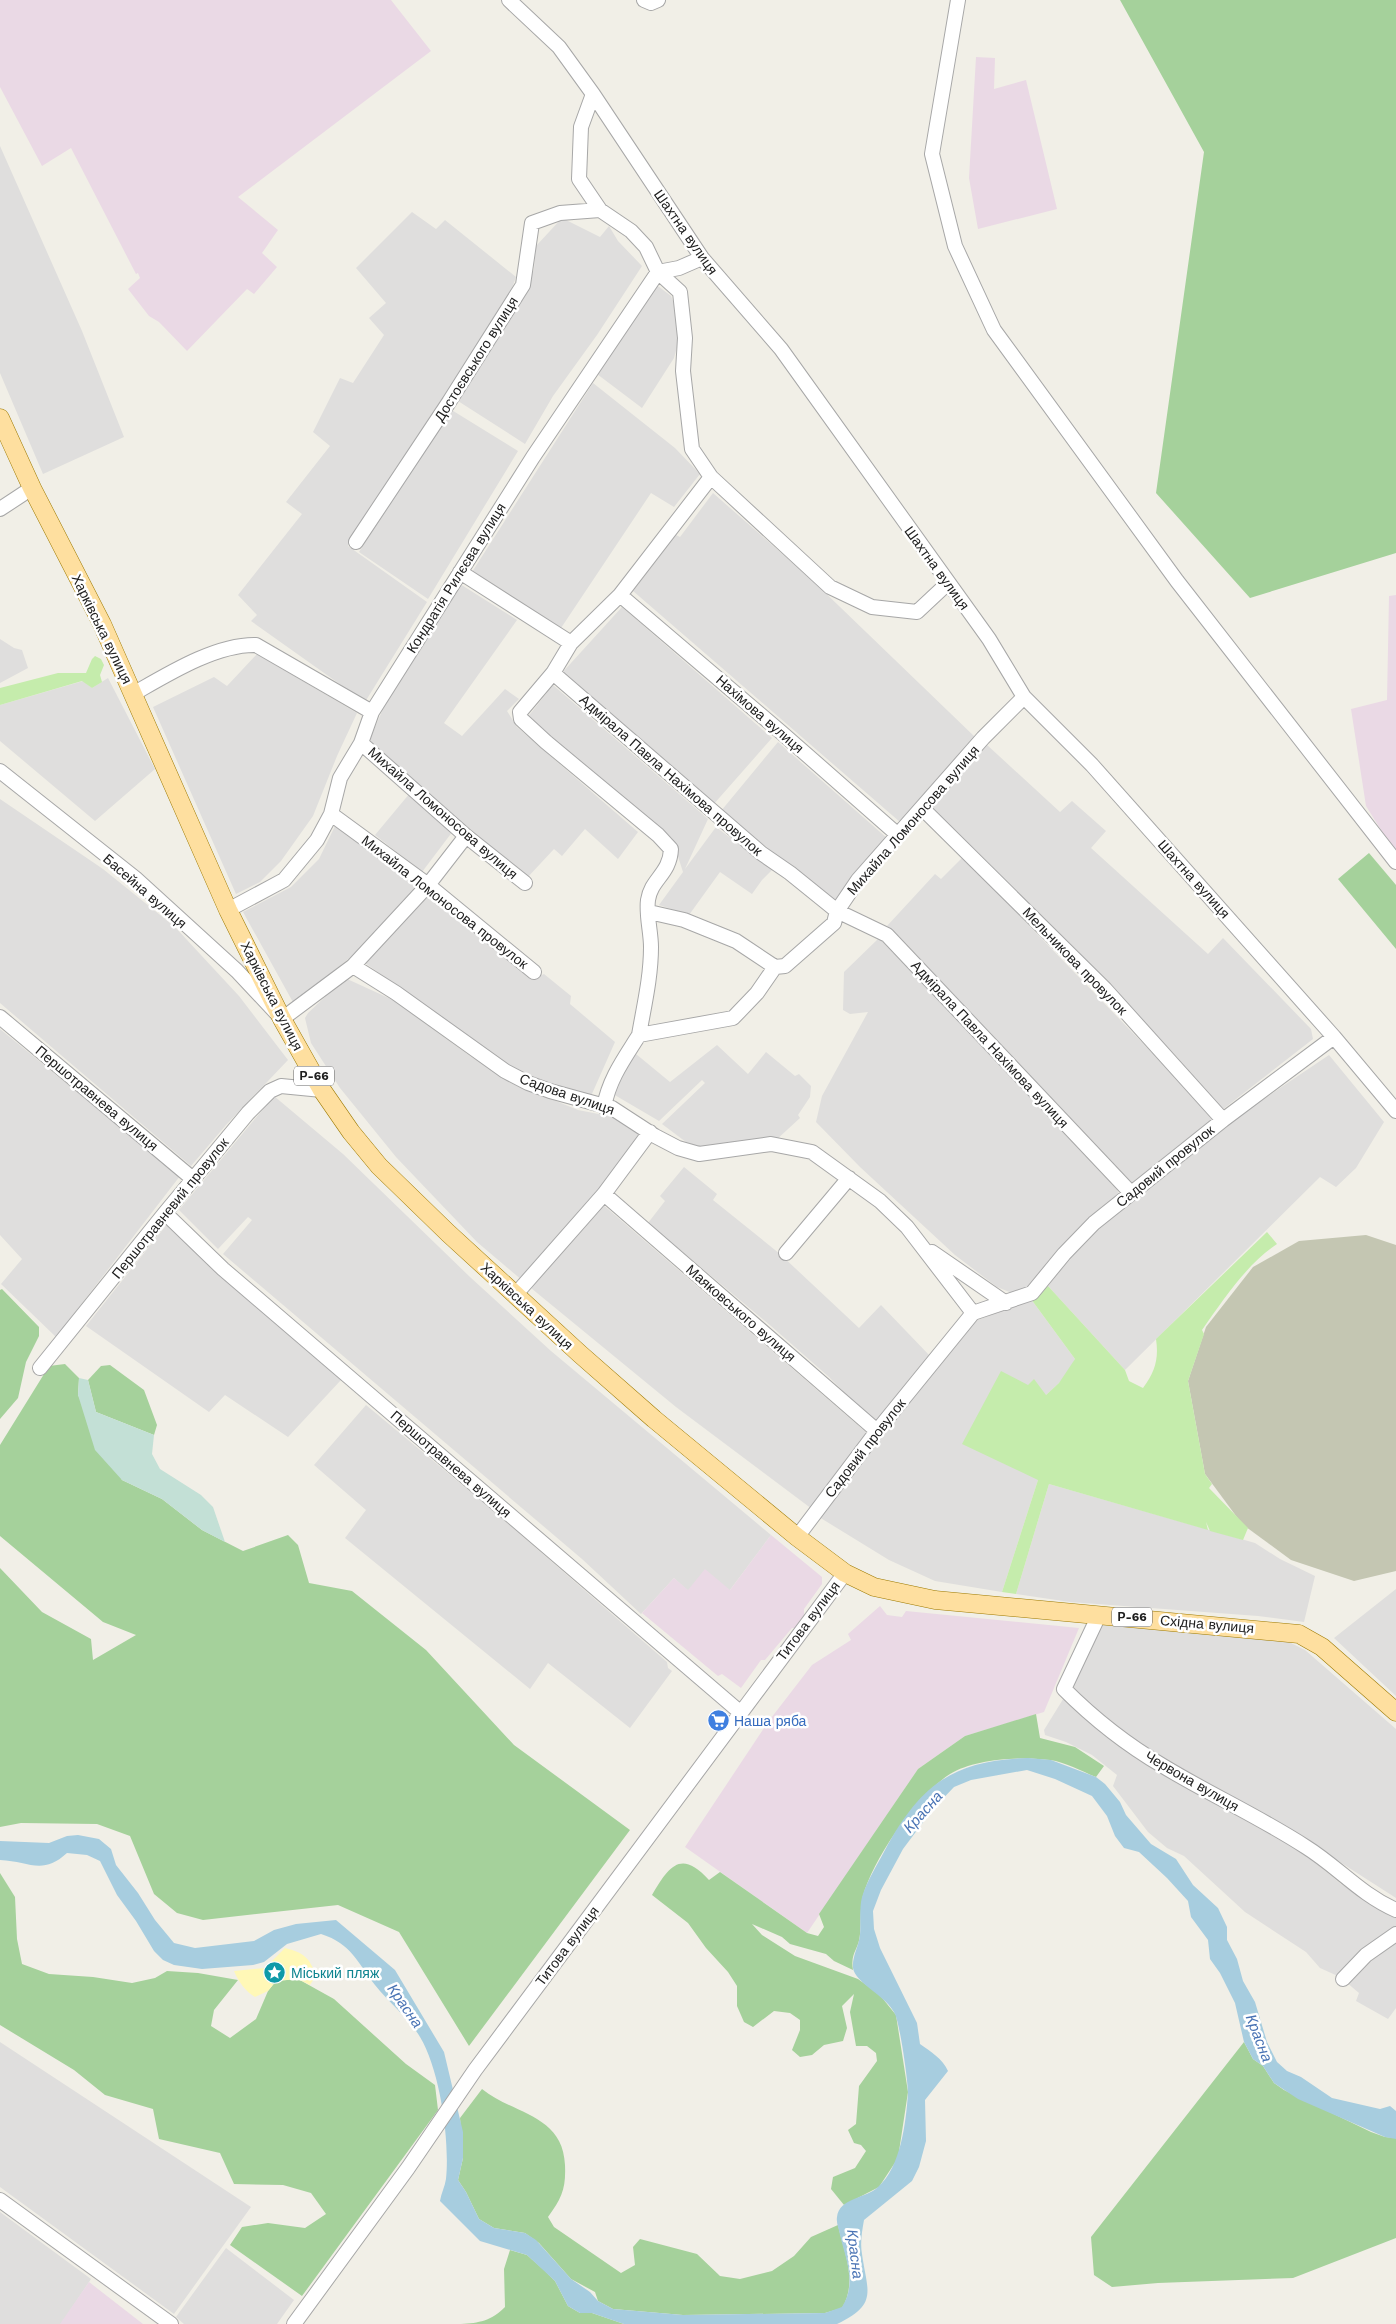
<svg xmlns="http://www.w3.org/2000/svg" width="1396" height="2324" viewBox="0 0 1396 2324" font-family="'Work Sans',sans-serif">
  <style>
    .residential { fill: #dfdedd }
    .industrial { fill: #ead9e5 }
    .construction { fill: #c4c6b2 }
    .grass { fill: #c5ecac }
    .forest { fill: #a5d19b }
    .wetland { fill: #c3e0d6 }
    .sand { fill: #fff8b7 }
    .water { fill: #a7cddf }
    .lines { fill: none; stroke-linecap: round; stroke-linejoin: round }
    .minor-casing { stroke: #a7a7a7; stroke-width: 16 }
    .major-casing { stroke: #9d7a00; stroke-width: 19 }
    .minor { stroke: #fff; stroke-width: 14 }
    .major { stroke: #fedf9f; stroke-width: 18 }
    .labels { text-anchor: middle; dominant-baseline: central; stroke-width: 5; stroke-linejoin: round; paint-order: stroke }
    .shield { fill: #fff; stroke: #636363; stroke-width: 1 }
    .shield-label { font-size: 12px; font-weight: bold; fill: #202020 }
    .street-label { font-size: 14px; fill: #202020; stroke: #fff }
    .shop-label { font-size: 14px; fill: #366cbe; stroke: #fff; text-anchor: start }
    .culture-label { font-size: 14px; fill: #0d838f; stroke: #fff; text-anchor: start }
    .water-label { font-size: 15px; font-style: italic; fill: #4973b4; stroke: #fff }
  </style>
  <rect width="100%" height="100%" fill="#f1efe7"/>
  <path class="residential" d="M0,146L82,331L124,437L43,474L0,373Z
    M412,212L436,229L445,220L516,277L508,299L348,546L427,602L365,702L251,621L257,615L238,595L302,514L286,502L330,446L313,432L340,378L353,383L384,335L369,318L386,303L356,268Z
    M562,218L600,237L609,226L618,241L642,266L597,335L553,396L525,444L458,401L528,285L534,269L536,246Z
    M654,283L671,296L679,316V340L674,358L642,408L597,374Z
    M593,383L675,448L700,474L674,507L651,493L561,628L472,572Z
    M450,409L518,451L428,599L359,552Z
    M713,493L812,580L976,738L900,822L633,591L676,535L680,537Z
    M460,584L517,620L444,723L462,736L505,689L519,699L507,711L517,727L638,832L618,859L585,829L562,856L554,849L527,878L445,810L369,741L389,695L420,651Z
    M622,607L772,738L713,805L561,674Z
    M0,639L14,648L22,650L28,668L0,683Z
    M257,654L357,713L337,756L313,816L281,861L260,882L236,894L153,707L214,677L227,686Z
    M108,678L155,769L95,821L0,741V705L83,681L92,688Z
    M553,685L708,819L685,869L716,827L753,855L774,868L762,880L752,894L720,872L689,915L659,905L683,872L672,838L596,778L527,718Z
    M778,742L888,839L836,905L789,865L721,811Z
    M986,744L1060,812L1072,801L1106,831L1091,848L1208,954L1223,938L1311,1029L1313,1039L1222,1110L1176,1056L1095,970L931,808Z
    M410,793L453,831L422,872L375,835Z
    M0,799L103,869L175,927L239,996L288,1060L226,1125L191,1166L0,1003Z
    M335,826L419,887L359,950L294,1004L243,912L291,887L319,859Z
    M963,857L1215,1118L1132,1184L887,926L935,874L941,879Z
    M427,893L536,978L544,974L571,996L570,1004L615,1042L591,1096L531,1079L484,1049L365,963Z
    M879,938L1113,1181L1119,1194L1049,1260L1028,1288L1017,1295L997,1287L955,1255L860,1167L816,1122L822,1096L868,1012L850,1014L843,1010L844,972Z
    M345,978L393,1000L470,1056L519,1086L578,1110L614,1117L636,1129L640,1139L618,1168L523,1281L477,1242L396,1157L340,1088L311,1043L305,1018L308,1013Z
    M0,1029L180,1176L56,1337L1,1284L22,1259L0,1235Z
    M717,1045L748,1074L766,1052L795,1076L799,1074L811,1086L810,1097L798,1115L800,1118L775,1141L702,1148L686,1142L662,1124L705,1083L702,1080L659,1121L613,1094L626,1064L630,1063L636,1054L670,1082Z
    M1329,1055L1384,1122L1356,1168L1336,1187L1320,1177L1125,1370L1048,1286L1074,1252L1113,1212L1240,1115Z
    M274,1096L343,1154L470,1277L551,1351L771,1535L730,1590L688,1591L674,1578L641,1614L582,1559L223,1254L252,1220L248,1217L218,1249L179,1210Z
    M684,1167L717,1194L713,1200L780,1254L859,1328L881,1305L930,1356L877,1426L829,1377L771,1326L648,1223L665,1201L660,1196Z
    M601,1203L868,1434L812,1509L676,1407L531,1288Z
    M168,1223L341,1380L288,1437L225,1395L209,1412L86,1326Z
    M1031,1299L1075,1359L1068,1375L1046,1395L1038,1480L1002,1592L935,1581L889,1560L819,1517L968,1324Z
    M366,1405L490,1508L667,1662L668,1668L672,1671L630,1728L548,1663L530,1689L345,1538L366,1510L314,1465Z
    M1049,1484L1255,1543L1280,1559L1315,1576L1304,1622L1258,1616L1070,1602L1016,1594Z
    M1396,1589V1696L1334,1638Z
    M1102,1625L1285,1640L1305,1650L1396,1729V1898L1304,1839L1185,1774L1125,1734L1070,1690Z
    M1065,1696L1216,1804L1303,1852L1341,1884L1376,1907L1396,1916V1929L1340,1977L1320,1968L1306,1952L1245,1912L1184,1856L1167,1848L1148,1832L1113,1786L1117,1775L1092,1755L1066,1742L1045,1735L1044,1730Z
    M1396,1937V2008L1388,2019L1356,2001L1359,1993L1346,1982Z
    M0,2042L251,2207L174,2314L0,2187Z
    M0,2212L91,2279L61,2324H0Z
    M226,2248L294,2300L277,2324H184L176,2317Z"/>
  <path class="industrial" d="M0,0H391L431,51L238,197L278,230L262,253L277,267L254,294L247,289L187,351L159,322L149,316L128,289L140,278L138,273L136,274L71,148L42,166L0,87Z
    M976,57L995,58L994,89L1026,80L1057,209L978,229L969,178Z
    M1396,595V854L1366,806L1351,709L1387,700L1389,596Z
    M771,1535L822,1577V1584L804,1609V1615L796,1628H792L765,1660H761L741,1688L722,1674L718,1676L642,1613L674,1578L688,1590L705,1569L730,1590Z
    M880,1606L887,1615L902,1617L906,1611L1079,1628L1044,1712L965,1736L918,1769L807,1933L685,1847L768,1722L812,1665L851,1640L848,1634Z
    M89,2282L143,2324H60Z"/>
  <path class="construction" d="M1366,1235L1396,1245V1571L1354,1581L1291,1560L1242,1524L1205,1474L1188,1381L1206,1327L1253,1267L1299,1241Z"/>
  <path class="grass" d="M95,656L101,659L104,665L100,675L102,682L92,688L82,681L0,705V688L58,673H86L92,659Z
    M1267,1232L1277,1244C1245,1266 1224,1299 1202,1330L1204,1334L1188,1381L1205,1474L1212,1484L1209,1488L1248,1528L1243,1540L1210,1531L1206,1522L1208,1530L1049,1484L1016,1594L1002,1592L1038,1480L962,1444L1001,1371L1028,1385L1034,1379L1046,1395L1059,1383L1075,1359L1031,1299L1048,1286L1125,1370L1129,1381L1143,1388C1155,1372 1159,1359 1156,1339Z"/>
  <path class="forest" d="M1120,0H1396V553L1250,598L1156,493L1204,152Z
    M1369,853L1396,885V949L1338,879Z
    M2,1289L39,1327V1336L26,1362L18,1398L0,1419V1290Z
    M65,1364L79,1378L78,1395L122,1480L162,1499L202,1530L243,1551L288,1535L298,1545L309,1583L352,1591L426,1650L514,1745L630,1830L469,2046L399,1932L338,1905L203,1920L177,1913L154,1894L130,1836L97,1824L21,1823L0,1827V1568L42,1612L91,1639L93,1660L136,1635L103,1622L0,1536V1445L49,1366Z
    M110,1365L144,1390L157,1425L154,1435L96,1412L88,1380L101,1366Z
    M1036,1714L1040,1738L1075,1747L1104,1766L1096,1777C1081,1771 1065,1762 1050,1760C1021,1756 974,1759 950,1774C917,1795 873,1859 863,1896C860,1908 861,1922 860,1934C859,1950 850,1952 853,1970L834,1961L826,1954L790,1944L782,1937L752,1924L762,1935L795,1956L858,1979L879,1994L896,2015L908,2092L898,2158L879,2187L844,2205L831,2189L833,2177L855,2168L866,2151L861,2145L854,2143L848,2130L856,2124L859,2086L877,2061L876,2053L867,2046H856L850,2012L854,1994L842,2006L847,2028L843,2041L824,2045L812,2055L800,2057L792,2050L800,2030V2020L790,2013L774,2011L753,2027L744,2022L737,2006V1986L728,1972L706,1948L688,1923L652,1895C669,1866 681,1849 709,1880L720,1872L807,1933L818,1936L824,1927L819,1914L918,1769L965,1736Z
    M0,1873L15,1897L17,1939L22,1964L49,1974L93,1977L132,1983L155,1978L167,1971L198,1973L238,1980L214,2010L211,2026L230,2038L256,2019L268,1991L276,1981L298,1979L334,1999L406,2064L435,2085L438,2110L302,2296L230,2245L242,2227L268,2223L305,2228L326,2214L311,2193L283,2185L234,2184L220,2153L159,2139L153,2109L105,2095L74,2070L0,2025Z
    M1244,2042L1253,2059L1263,2066L1274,2083L1284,2090L1371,2132L1385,2137L1396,2138V2238L1293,2278L1158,2283L1112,2287L1094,2275L1091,2237Z
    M482,2089C512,2114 563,2114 565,2165C566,2188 562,2198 548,2217L554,2227L621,2273L635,2265L633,2247L640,2239L697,2254L720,2276L740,2279L772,2271L794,2256L811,2237L838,2225C844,2252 858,2282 842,2308L825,2313L683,2315L613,2309L598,2301L595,2292L571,2279L539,2243L525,2233L494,2228L479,2219L466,2192L458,2180L463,2158L460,2118Z
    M510,2250L527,2255L545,2271L555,2281L568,2306L580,2313H592L624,2324H461C479,2323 491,2321 505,2307L504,2269Z"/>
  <path class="wetland" d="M79,1378L88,1380L96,1412L154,1435L152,1454L160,1469L201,1495L213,1507L225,1542L202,1530L162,1499L122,1480L95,1450L78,1395Z"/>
  <path class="sand" d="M285,1948C304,1953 309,1957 316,1975L310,1985L298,1979L276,1981L268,1991L255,1997C246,1992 238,1981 234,1971L265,1968Z"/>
  <path class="water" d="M1028,1758L1051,1760L1096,1777L1105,1784L1120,1802L1126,1815L1151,1844L1176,1859L1193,1885L1218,1908L1227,1927V1940L1237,1959L1243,1981L1255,2002L1267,2042L1277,2062L1287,2071L1301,2077L1332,2098L1380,2109L1390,2106L1396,2111V2139L1385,2137L1298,2099L1274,2083L1263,2066L1253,2059L1244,2042L1235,2003L1220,1973L1210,1959L1208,1940L1191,1917L1188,1901L1167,1878L1139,1852L1124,1848L1115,1836L1107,1816L1092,1796L1055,1779L1027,1770L971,1780L954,1787L933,1809L903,1849L881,1890L873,1911L874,1929L880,1948L917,2023L920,2044C930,2051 943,2059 948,2071L925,2100L926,2141L919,2167L912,2181L864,2220C862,2231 860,2243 862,2254C867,2291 879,2304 837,2324H624L592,2313H580L568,2306L555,2281L527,2255L480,2241L440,2201C441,2194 445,2186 446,2179C450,2141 440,2070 420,2037C409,2018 389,2003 375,1985C357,1962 352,1944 321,1934L287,1944L264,1962L253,1965L202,1969L174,1965L163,1960L154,1951L136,1921L117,1895L100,1861L87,1855L67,1853C42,1876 29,1861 0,1860V1841L49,1843L67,1836L78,1835L99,1839L111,1849L116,1865L138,1893L155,1920L174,1943L195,1948L254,1941L274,1930L296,1924L336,1920L395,1970L444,2052L463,2132V2158L458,2180L466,2192L479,2219L494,2228L525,2233L536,2240L571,2279L590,2292L598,2301L613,2309L683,2315L825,2313L842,2307C857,2284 846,2260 840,2235C839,2229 836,2223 837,2217C839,2198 867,2198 878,2187C901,2167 906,2122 908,2093C908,2080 900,2025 895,2014C887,1996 855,1983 853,1968C852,1956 859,1946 860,1935C861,1923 859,1909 862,1897C867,1881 877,1865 885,1850C920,1785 953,1760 1028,1758Z"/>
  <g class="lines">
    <defs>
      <path id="minor" d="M509,0L559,47L593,94L702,258L781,349L989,639L1024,697L1092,765L1334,1037L1396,1111
        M644,0L651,3L658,0
        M958,0L932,154L955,246L994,330L1177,581L1396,862
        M593,94L581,127L579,179L600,210L631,231L646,247L658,272L680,292L685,338L683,371L692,449L711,477L830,587L872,607L917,612L948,583
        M0,509L32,488
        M356,542L449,402L523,285L532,223L560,213L600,210
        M460,572L571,643
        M620,595L782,733L898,835
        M553,673L761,853L790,873L837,911L887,935L1131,1193
        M133,694C168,674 216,644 256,645L372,712
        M361,743L466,836L525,883
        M0,771L135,878L237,971L282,1019L353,966L428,885L466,836
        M922,808L1105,989L1223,1120
        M331,814L428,885L534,972
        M228,910L284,880L317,840L331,814L340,778L361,743L372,712L533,457L658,272L679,268L702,258
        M649,912L684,920L736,941L775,967
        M353,966L396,993L505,1071L528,1083L550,1091L612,1108L655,1136L678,1148L699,1154L771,1144L812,1152L880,1201L907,1227L973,1313
        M0,1017L193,1179
        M639,1035C644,1006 651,977 651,947C651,932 646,915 648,900C651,879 670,874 671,849L658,835L546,742L521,719L520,712L553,673L571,643L620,595L711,477
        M604,1107C609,1079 624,1059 639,1035L733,1018L757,993L775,967L785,966L834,923L837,911L858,880L983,738L1024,697
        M604,1194L877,1431
        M165,1213L223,1269L741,1713
        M932,1252L1006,1303
        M786,1253L849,1178
        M515,1295L604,1194L650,1132
        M973,1313L1032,1293L1064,1254L1094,1223L1223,1120L1334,1037
        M40,1368L165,1213L248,1113L270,1091L281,1086L322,1090
        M797,1537L877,1431L973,1313
        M1099,1615L1064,1689C1093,1718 1127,1745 1163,1766C1209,1794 1260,1817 1306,1847C1338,1867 1360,1894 1396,1910
        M1343,1979L1366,1955L1396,1934
        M0,2200L171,2324
        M294,2324L408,2168L475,2070L845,1573"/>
      <path id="major" d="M0,418L32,488L102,624L228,910L282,1019L322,1090L351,1132L379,1166L448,1233L580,1354L654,1419L797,1537L845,1573L874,1587L935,1600L1299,1634L1322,1647L1396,1712"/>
    </defs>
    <use href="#minor" class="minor-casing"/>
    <use href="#major" class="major-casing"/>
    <use href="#minor" class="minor"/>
    <use href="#major" class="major"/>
  </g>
  <defs>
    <symbol id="supermarket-disc" viewBox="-11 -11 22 22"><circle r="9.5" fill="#3f7fe0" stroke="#fff"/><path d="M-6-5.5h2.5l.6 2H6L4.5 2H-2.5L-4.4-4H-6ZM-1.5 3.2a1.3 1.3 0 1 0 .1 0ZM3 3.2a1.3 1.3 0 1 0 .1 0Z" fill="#fff"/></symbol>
    <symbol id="sight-disc" viewBox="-11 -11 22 22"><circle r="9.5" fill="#0f9aa8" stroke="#fff"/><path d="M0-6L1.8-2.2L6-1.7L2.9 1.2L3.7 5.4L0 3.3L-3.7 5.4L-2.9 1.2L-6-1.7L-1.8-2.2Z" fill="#fff"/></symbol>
  </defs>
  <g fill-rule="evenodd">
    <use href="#supermarket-disc" x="706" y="1708" width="25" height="25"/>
    <use href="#sight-disc" x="262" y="1960" width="25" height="25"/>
  </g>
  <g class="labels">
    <g class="shield">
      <rect x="294" y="1066.5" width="40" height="19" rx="4"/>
      <rect x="1112" y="1607.5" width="40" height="19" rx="4"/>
    </g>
    <g class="shield-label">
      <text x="314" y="1076">Р-66</text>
      <text x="1132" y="1617">Р-66</text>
    </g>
    <g class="street-label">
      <text transform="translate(686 232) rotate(55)">Шахтна вулиця</text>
      <text transform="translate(476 359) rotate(-58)">Достоєвського вулиця</text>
      <text transform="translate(937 568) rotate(54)">Шахтна вулиця</text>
      <text transform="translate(456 578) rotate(-58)">Кондратія Рилєєва вулиця</text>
      <text transform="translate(102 629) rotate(64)">Харківська вулиця</text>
      <text transform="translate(760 714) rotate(41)">Нахімова вулиця</text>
      <text transform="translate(671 775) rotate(41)">Адмірала Павла Нахімова провулок</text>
      <text transform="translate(443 813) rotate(41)">Михайла Ломоносова вулиця</text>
      <text transform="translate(913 820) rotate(-49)">Михайла Ломоносова вулиця</text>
      <text transform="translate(1194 879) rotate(48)">Шахтна вулиця</text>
      <text transform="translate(145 891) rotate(41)">Басейна вулиця</text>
      <text transform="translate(445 902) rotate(38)">Михайла Ломоносова провулок</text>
      <text transform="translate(1075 961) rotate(46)">Мельникова провулок</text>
      <text transform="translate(272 996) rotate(63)">Харківська вулиця</text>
      <text transform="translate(990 1044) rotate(47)">Адмірала Павла Нахімова вулиця</text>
      <text transform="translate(567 1094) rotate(19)">Садова вулиця</text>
      <text transform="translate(97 1098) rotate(40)">Першотравнева вулиця</text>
      <text transform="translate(1165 1166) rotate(-39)">Садовий провулок</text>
      <text transform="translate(170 1208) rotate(-51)">Першотравневий провулок</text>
      <text transform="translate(527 1306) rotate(43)">Харківська вулиця</text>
      <text transform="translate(741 1313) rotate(41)">Маяковського вулиця</text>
      <text transform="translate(865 1448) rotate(-52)">Садовий провулок</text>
      <text transform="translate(451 1464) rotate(41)">Першотравнева вулиця</text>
      <text transform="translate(808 1621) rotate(-53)">Титова вулиця</text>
      <text transform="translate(1207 1624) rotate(5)">Східна вулиця</text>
      <text transform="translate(1192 1781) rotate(30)">Червона вулиця</text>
      <text transform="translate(567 1946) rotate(-53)">Титова вулиця</text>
    </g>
    <g class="shop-label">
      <text x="734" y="1721">Наша ряба</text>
    </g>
    <g class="culture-label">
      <text x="291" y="1973">Міський пляж</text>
    </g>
    <g class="water-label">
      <text transform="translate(923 1812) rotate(-48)">Красна</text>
      <text transform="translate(405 2006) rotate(55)">Красна</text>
      <text transform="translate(1259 2038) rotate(69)">Красна</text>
      <text transform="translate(855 2254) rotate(83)">Красна</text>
    </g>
  </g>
</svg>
